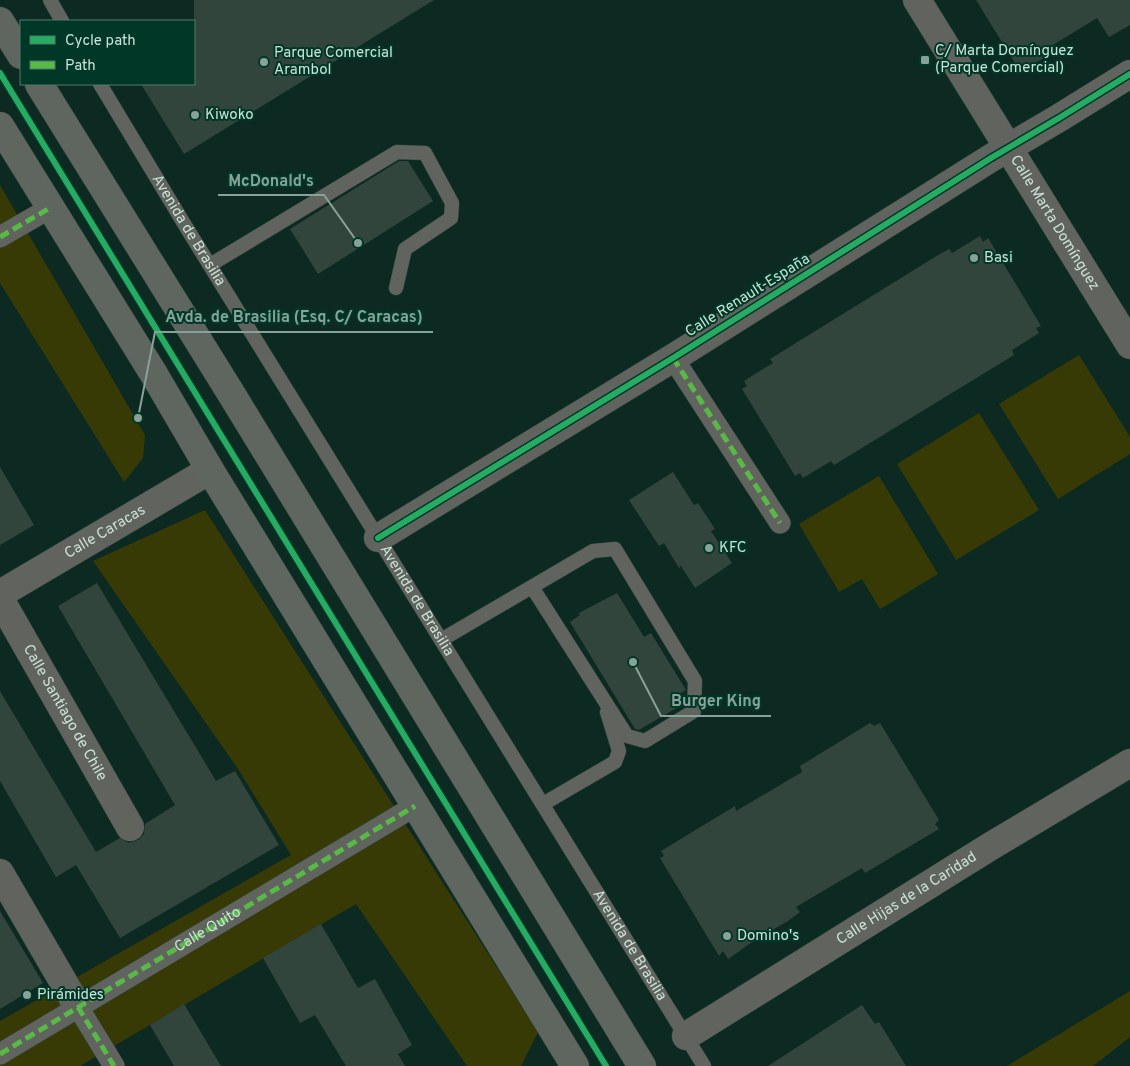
<svg xmlns="http://www.w3.org/2000/svg" width="1130" height="1066" viewBox="0 0 1130 1066" font-family="Overpass,sans-serif">
  <style>
    .green { fill: #383a06 }
    .building { fill: #32453c }
    .lines { fill: none; stroke-linecap: round; stroke-linejoin: round }
    .service-casing { stroke: #2e453e; stroke-width: 15 }
    .pedestrian-casing { stroke: #2e453e; stroke-width: 22 }
    .minor-casing { stroke: #2e453e; stroke-width: 29 }
    .secondary-casing { stroke: #2e453e; stroke-width: 29 }
    .service { stroke: #61645e; stroke-width: 14 }
    .pedestrian { stroke: #61645e; stroke-width: 21 }
    .minor { stroke: #61645e; stroke-width: 28 }
    .secondary { stroke: #5f6660; stroke-width: 28 }
    .quiet { stroke: #58b947; stroke-width: 5; stroke-dasharray: 10 5; stroke-linecap: butt }
    .cycleway-casing { stroke: #003727; stroke-width: 9 }
    .cycleway { stroke: #26ab63; stroke-width: 6 }
    .poi-dot { fill: #87a298; stroke: #003727; stroke-width: 2 }
    .labels { text-anchor: middle; dominant-baseline: central; stroke-width: 4; stroke-linejoin: round; paint-order: stroke }
    .poi-label { font-size: 15px; fill: #c9e2d7; stroke: #003727; text-anchor: start }
    .street-label { font-size: 15px; fill: #c9e2d7; stroke: #003727 }
    .leader { fill: none; stroke: #87a298; stroke-width: 2 }
    .callout-dot { fill: #87a298; stroke: #003727; stroke-width: 2 }
    .callout-label { font-size: 16px; text-anchor: middle; font-weight: bold; fill: #87a298; stroke: #003727; stroke-width: 4; stroke-linejoin: round; paint-order: stroke }
  </style>
  <rect width="100%" height="100%" fill="#0d2a22"/>
  <path class="green" d="M0,185L145,435L143,458L124,482L0,283Z
    M1079,355L1130,437V454L1058,499L999,404Z
    M979,413L1039,510L956,560L897,464Z
    M879,476L938,574L880,609L862,579L839,592L799,524Z
    M205,510L538,1032L521,1066H467L356,904L80,1066H0V1021L291,855L238,769L93,561Z
    M1130,991V1037L1093,1066H1007Z"/>
  <path class="building" d="M194,0H434L184,154L141,84H194Z
    M976,0H1130V25L1109,37L1097,18L1048,48L1051,54L1025,69L1022,65L1018,68Z
    M399,161H408L433,201L318,274L290,229Z
    M980,236L983,242L988,238L1041,326L1036,328L1039,333L1012,350L1014,355L834,465L831,461L803,478L800,473L795,476L742,389L747,386L744,381L773,363L770,359L935,257L949,249L952,253Z
    M0,467L34,525L0,545Z
    M673,472L694,505L698,503L715,529L711,531L732,563L695,588L681,566L679,568L664,543L659,546L629,500Z
    M97,583L216,781L235,771L279,845L120,938L76,865L56,877L0,781V691L96,852L120,838L129,843L138,840L144,834L145,824L175,805L58,606Z
    M617,593L644,637L651,633L686,690L679,694L685,703L639,730L635,729L570,622L580,615L579,613Z
    M870,723L874,726L880,723L939,820L935,824L939,829L865,873L862,868L796,907L800,912L788,921L755,940L728,959L723,951L719,956L660,858L664,856L661,851L735,806L736,811L802,772L800,766Z
    M0,911L43,983L0,1009Z
    M321,924L358,988L375,979L412,1045L398,1054L405,1066H346L315,1015L300,1023L263,958Z
    M184,1004L221,1066H174L150,1025Z
    M862,1005L875,1024L879,1022L906,1066H768Z"/>
  <g class="lines">
    <defs>
      <g id="service">
        <path d="M50,0L62,21"/>
        <path id="s1" d="M100,84L183,222L704,1066"/>
        <path d="M210,265L397,152L425,153L452,203L451,218L405,249L396,288"/>
        <path d="M441,640L593,551L615,549L695,681L694,711L645,741L627,736L532,587"/>
        <path d="M543,804L615,762L619,751L607,712"/>
      </g>
      <path id="pedestrian" d="M0,237L50,208
        M673,358L780,523
        M78,1007L114,1066
        M0,1054L415,806"/>
      <g id="minor">
        <path id="s2" d="M917,0L1130,345"/>
        <path d="M378,538L673,358L991,158L1059,118L1130,74"/>
        <path id="s3" d="M0,594L210,470"/>
        <path id="s4" d="M0,599L130,827"/>
        <path d="M0,873L78,1007"/>
        <path id="s5" d="M686,1036L991,846L1130,763"/>
      </g>
      <path id="secondary" d="M0,21L21,55
        M39,84L232,395L642,1066
        M0,126L155,376L210,470L575,1066"/>
    </defs>
    <use href="#service" class="service-casing"/>
    <use href="#pedestrian" class="pedestrian-casing"/>
    <use href="#minor" class="minor-casing"/>
    <use href="#secondary" class="secondary-casing"/>
    <use href="#service" class="service"/>
    <use href="#pedestrian" class="pedestrian"/>
    <use href="#minor" class="minor"/>
    <use href="#secondary" class="secondary"/>
    <g class="quiet">
      <path d="M0,237L50,208"/>
      <path d="M673,358L780,523"/>
      <path d="M78,1007L114,1066"/>
      <path id="s6" d="M0,1054L415,806"/>
    </g>
    <defs>
      <path id="cycleway" d="M0,73L606,1066
        M378,538L673,358L991,158L1059,118L1130,74"/>
    </defs>
    <use href="#cycleway" class="cycleway-casing"/>
    <use href="#cycleway" class="cycleway"/>
  </g>
  <g class="poi-dot">
    <rect x="920" y="55" width="10" height="10" rx="2.5"/>
    <circle cx="264" cy="62" r="5"/>
    <circle cx="195" cy="115" r="5"/>
    <circle cx="974" cy="258" r="5"/>
    <circle cx="709" cy="548" r="5"/>
    <circle cx="727" cy="936" r="5"/>
    <circle cx="27" cy="995" r="5"/>
  </g>
  <g class="labels">
    <g class="poi-label">
      <text x="935" y="51">C/ Marta Domínguez<tspan x="935" dy="17">(Parque Comercial)</tspan></text>
      <text x="274" y="53">Parque Comercial<tspan x="274" dy="17">Arambol</tspan></text>
      <text x="205" y="115">Kiwoko</text>
      <text x="984" y="258">Basi</text>
      <text x="719" y="548">KFC</text>
      <text x="737" y="936">Domino's</text>
      <text x="37" y="995">Pirámides</text>
    </g>
    <g class="street-label">
      <text stroke="none"><textPath href="#s2" startOffset="262">Calle Marta Domínguez</textPath></text>
      <text stroke="none"><textPath href="#s1" startOffset="171">Avenida de Brasilia</textPath></text>
      <text transform="translate(748 296) rotate(-32)">Calle Renault-España</text>
      <text stroke="none"><textPath href="#s3" startOffset="122">Calle Caracas</textPath></text>
      <text stroke="none"><textPath href="#s1" startOffset="606">Avenida de Brasilia</textPath></text>
      <text stroke="none"><textPath href="#s4" startOffset="131">Calle Santiago de Chile</textPath></text>
      <text stroke="none"><textPath href="#s5" startOffset="260">Calle Hijas de la Caridad</textPath></text>
      <text stroke="none"><textPath href="#s6" startOffset="242">Calle Quito</textPath></text>
      <text stroke="none"><textPath href="#s1" startOffset="1011">Avenida de Brasilia</textPath></text>
    </g>
  </g>
  <path class="leader" d="M358 243L324 195H218M138 418L155 332H433M633 662L661 716H771"/>
  <g class="callout-dot">
    <circle cx="358" cy="243" r="5"/>
    <circle cx="138" cy="418" r="5"/>
    <circle cx="633" cy="662" r="5"/>
  </g>
  <g class="callout-label">
    <text x="271" y="186">McDonald's</text>
    <text x="294" y="322">Avda. de Brasilia (Esq. C/ Caracas)</text>
    <text x="716" y="706">Burger King</text>
  </g>
  <rect x="20" y="20" width="175" height="65" fill="#003727" stroke="#507b6d"/>
  <rect x="30" y="36" width="25" height="8" fill="#26ab63" stroke="#507b6d"/>
  <text x="65" y="45" font-size="15" fill="#c9e2d7">Cycle path</text>
  <rect x="30" y="61" width="25" height="8" fill="#58b947" stroke="#507b6d"/>
  <text x="65" y="70" font-size="15" fill="#c9e2d7">Path</text>
</svg>
